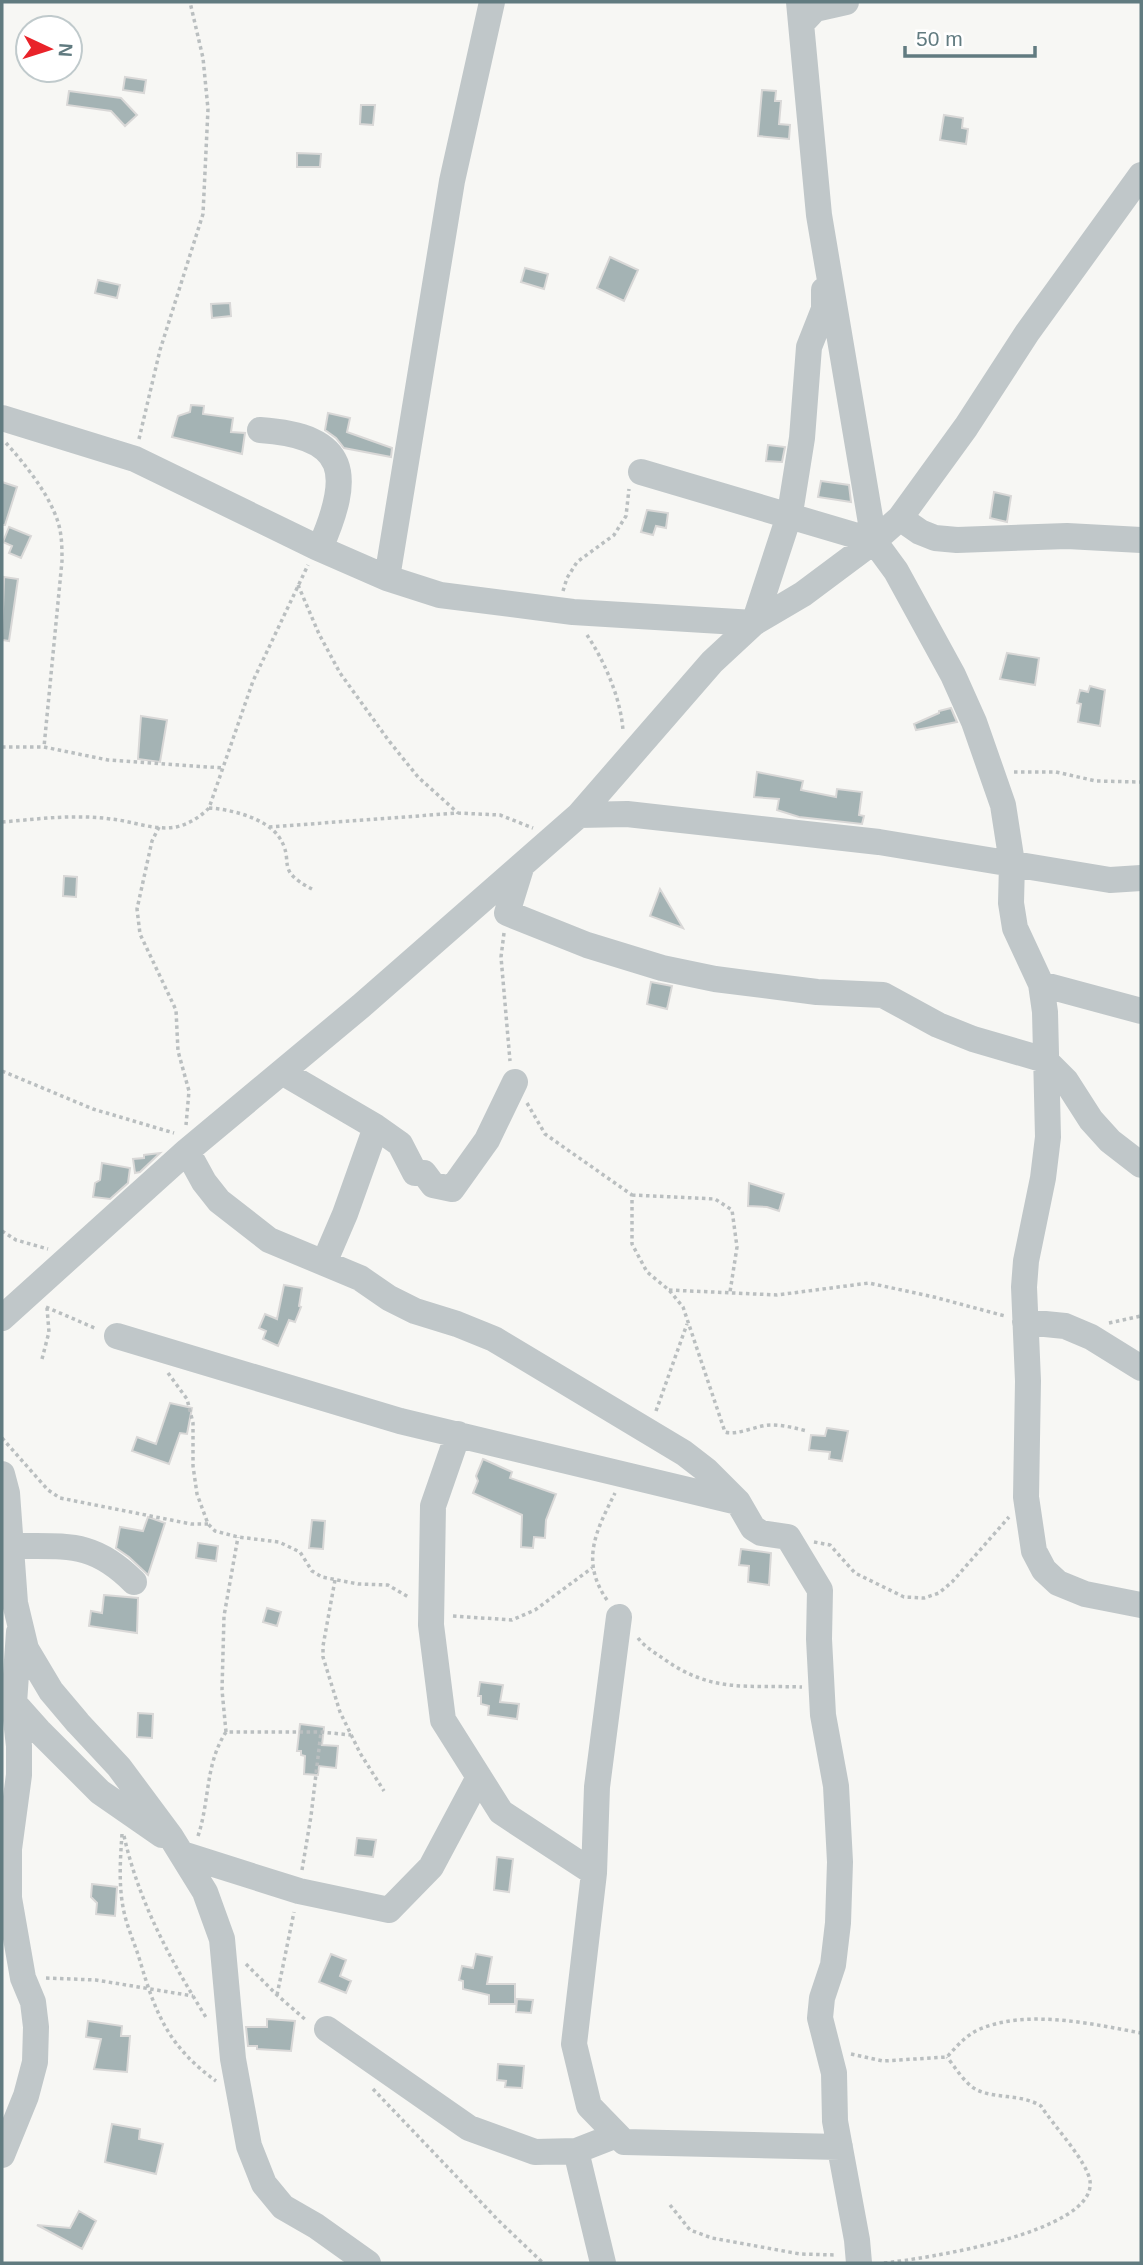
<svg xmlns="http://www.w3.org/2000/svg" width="1143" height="2265" viewBox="0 0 1143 2265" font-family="Arial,sans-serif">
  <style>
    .building { fill: #a4b3b4; stroke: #d9d8d7; stroke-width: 2 }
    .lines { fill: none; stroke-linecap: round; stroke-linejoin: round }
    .path { stroke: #babfc0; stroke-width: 3.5; stroke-dasharray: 3.5 3.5; stroke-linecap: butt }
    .minor { stroke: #c0c7c9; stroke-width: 26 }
  </style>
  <rect width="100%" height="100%" fill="#f7f7f4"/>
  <path class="building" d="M125,77L146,80L144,93L123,90Z
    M762,90L776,91L775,101H781L779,124L790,125L789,139L758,136Z
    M69,91L121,98L137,115L125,126L111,111L67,105Z
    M361,105H375L373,125L360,124Z
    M944,115L963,118L962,128L968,129L966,144L940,140Z
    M297,153L321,154L320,167H297Z
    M610,257L638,270L624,301L597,288Z
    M525,268L548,274L544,289L521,282Z
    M98,280L120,285L117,298L95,293Z
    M230,303L231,316L212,318L211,304Z
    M191,405L204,406L203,414L233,418L231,432L245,433L242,454L172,437L178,416L190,412Z
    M328,413L350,418L347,432L392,448L391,457L344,448L336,438L325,430Z
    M768,445L785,447L782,462L766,461Z
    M821,481L849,485L851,502L818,497Z
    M2,482L17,487L5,525H2Z
    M994,492L1011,496L1007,522L990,518Z
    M647,510L668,513L666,528L656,526L653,535L641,532Z
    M9,527L31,536L21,558L9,553L12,546L3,542Z
    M4,577L18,579L9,641L2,640Z
    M1007,653L1039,658L1035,685L1000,679Z
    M1090,686L1105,690L1100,726L1078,722L1081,704L1077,703L1080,690L1088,692Z
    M951,708L957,722L916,730L914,724L939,713V711Z
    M141,716L167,720L160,762L138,759Z
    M757,772L803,781L801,790L836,797L837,789L862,792L859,815L864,816L862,824L799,817L777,810L779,799L754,797Z
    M64,876L77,877L76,897L63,896Z
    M660,889L683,928L650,916Z
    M651,982L672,986L667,1009L647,1004Z
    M160,1153L140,1172L135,1173L133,1159L144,1158V1155Z
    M102,1163L130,1168L128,1183L110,1199L93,1197L95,1183L100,1180Z
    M749,1183L784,1194L779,1211L767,1207L748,1206Z
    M284,1285L302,1288L299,1306L301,1307L295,1322L289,1320L278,1346L263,1339L266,1331L259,1328L265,1314L277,1319Z
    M170,1403L192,1408L187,1434L180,1433L169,1464L132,1451L137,1437L156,1444Z
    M827,1428L848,1431L842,1461L829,1459L830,1452L809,1450L811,1435L825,1436Z
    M483,1459L512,1472L510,1478L556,1494L546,1520L545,1538L534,1537L533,1548L521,1547L522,1515L473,1493L478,1481L476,1476Z
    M148,1517L165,1523L148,1575L129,1557L116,1548L120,1527L143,1531Z
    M312,1520L325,1521L323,1549L309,1548Z
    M198,1543L218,1546L216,1561L196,1558Z
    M741,1549L771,1553L769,1585L748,1582L749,1566L739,1565Z
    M104,1595L138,1598L137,1633L89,1626L91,1611L102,1613Z
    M267,1608L281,1612L277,1626L263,1622Z
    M480,1682L503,1685L500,1702L519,1704L517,1719L488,1715L489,1706L481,1704V1696H478Z
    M138,1713L153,1714L152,1738L137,1737Z
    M300,1724L324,1727L322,1745L338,1746L336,1768L319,1766L318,1775L304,1774L305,1756L301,1755V1751H297Z
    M357,1838L376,1840L373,1857L355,1855Z
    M497,1857L513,1859L509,1892L494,1890Z
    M92,1884L117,1887L115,1916L96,1914L97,1903L91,1897Z
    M331,1954L346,1960L340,1976L351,1981L346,1993L319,1982Z
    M476,1954L492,1957L487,1984H515V2004H489V1995L463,1989V1981L459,1980L462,1966L473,1968Z
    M517,1999L533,2000L531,2013L516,2012Z
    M267,2019L295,2021L291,2051L257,2049V2046H248L246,2027H267Z
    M88,2021L122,2026L121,2036H130L127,2072L94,2069L101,2039L86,2037Z
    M498,2064L524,2066L522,2088L505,2087L506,2081L497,2080Z
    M112,2124L140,2129L139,2139L163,2144L156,2174L105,2162Z
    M79,2211L96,2221L82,2249L37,2225L70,2228Z"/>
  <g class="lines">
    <path class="path" d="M139,439L160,350L203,214L208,109L203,58L190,2
      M6,443C25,464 49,494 58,522C62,535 62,548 62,561L44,747
      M298,585L319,634L340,673L389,741L418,777L458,813
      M563,591L567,578L577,562L614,535L626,516L629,489
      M587,635C605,662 621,699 623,731
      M2,747H44L108,760L223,768
      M1014,772H1056L1096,781L1141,782
      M209,808C230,809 266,818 279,837C296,862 273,869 312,889
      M2,822C39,819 74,814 111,819C132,821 155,831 176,827C189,824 200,817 209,808L253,681L308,565
      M159,827L152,841L137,909L140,934L176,1010L178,1051L189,1091L186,1125
      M269,827L458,813L500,815L533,828
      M504,933L501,957L510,1061
      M2,1071L93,1109L174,1133
      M527,1103L545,1134L632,1195V1244L647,1272L669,1290L683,1307L725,1432C737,1436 757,1425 771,1425C783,1425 795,1428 807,1431
      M632,1195L715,1199L732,1210L737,1247L730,1292
      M2,1231L16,1240L48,1249
      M669,1290L777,1295L869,1283L934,1297L1005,1316
      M46,1307L97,1329
      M1109,1323L1141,1316
      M42,1359L49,1332L47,1308
      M168,1373L187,1399L193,1423V1466L197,1494L208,1524L215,1531L238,1537L279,1542L300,1552L312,1571L322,1577L358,1584L388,1585L410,1598
      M656,1411L687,1324
      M2,1438L48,1490L60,1498L191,1524H208
      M814,1542L830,1545L855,1573L904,1597L924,1598L939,1593L952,1582L1009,1517
      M335,1580L323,1646V1657L340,1712L360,1753L384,1791
      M607,1600C580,1561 596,1531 615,1493
      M453,1616L512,1620L535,1610L592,1568
      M638,1638C645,1647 655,1653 664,1659C711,1693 747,1685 802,1687
      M226,1732L222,1690L224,1616L238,1537
      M122,1834C120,1863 118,1892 126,1920C130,1934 136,1947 140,1961C156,2015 169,2047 216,2081
      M124,1836C139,1903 171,1961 207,2019
      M198,1836C210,1800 205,1764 226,1732H321L351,1735
      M302,1870L311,1816L321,1732
      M246,1964L277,1995L307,2021
      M46,1978L96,1980L193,1996
      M277,1995L294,1912
      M851,2054L883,2061L947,2057C957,2046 966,2035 980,2029C1028,2009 1093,2024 1141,2033
      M373,2089L498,2220L543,2263
      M670,2205L690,2230L712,2238L800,2254L836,2255
      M884,2263C922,2259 1097,2233 1090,2181C1087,2161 1053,2125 1041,2106C1022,2094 997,2099 977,2090C965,2084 955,2067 947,2057"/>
    <path class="minor" d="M799,2L819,215L874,541L896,571L953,675L974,722L1003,805L1012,863L1011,903L1015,928L1041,984L1045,1012L1048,1137L1043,1178L1026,1261L1024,1287L1028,1381L1026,1497L1034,1551L1044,1570L1058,1583L1085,1594L1141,1605
      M802,23L815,9L846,2
      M2,418L135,459L316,547L387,578L440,595L573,612L754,623L790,513L802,438L809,347L824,309V290
      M260,430C350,436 352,475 320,548
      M641,472L874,541
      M900,518L920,532L935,538L957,540L1067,536L1141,540
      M387,578L452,181L492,2
      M579,815L627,814L879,842L1110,880L1141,878
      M521,868L507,913L587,945L662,968L715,979L817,992L883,995L938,1025L973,1039L1045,1060L1066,1081L1091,1120L1110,1141L1141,1165
      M1041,984L1141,1011
      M282,1072L376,1127L345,1214L324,1263
      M376,1127L400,1144L415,1173H424L433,1185L452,1189L487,1140L515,1082
      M187,1151L204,1182L219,1201L269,1240L360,1278L389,1298L415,1311L457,1324L494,1339L684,1453L706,1470L738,1502L753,1528L761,1533L788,1537L820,1590L819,1639L823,1715L836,1786L840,1862L838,1923L833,1965L822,1998L820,2018L834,2073L835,2121L857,2240L859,2263
      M2,1318L187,1151L361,1006L579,815L712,662L754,623L803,594L874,541L900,518L966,427L1027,333L1141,175
      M1025,1322L1065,1326L1091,1337L1141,1368
      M117,1336L400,1421L738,1502
      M458,1434L433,1506L431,1625L443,1720L501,1812L594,1873L574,2044L589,2106L624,2142L840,2147
      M2,1474L7,1493L15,1603L26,1649L51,1691L78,1723L119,1767L171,1837L205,1892L222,1939L233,2059L249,2146L264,2184L283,2207L316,2226L368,2263
      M12,1546C66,1547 92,1540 134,1582
      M19,1632L14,1703L39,1731L100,1792L162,1835
      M182,1854L299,1891L389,1910L431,1867L479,1777
      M594,1873L597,1787L619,1617
      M327,2029L469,2128L535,2152L576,2151L617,2135
      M576,2151L603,2263
      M2,2155L26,2096L35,2062L36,2027L33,2002L23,1978L9,1898V1849L19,1775V1746L14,1703"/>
  </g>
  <rect width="1143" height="2265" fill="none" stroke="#617b80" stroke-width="7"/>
  <g transform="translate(49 49) rotate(94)"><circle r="33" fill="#ffffff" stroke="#c0cacc" stroke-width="2"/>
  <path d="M0-5L12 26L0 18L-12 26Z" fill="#e9232a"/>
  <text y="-10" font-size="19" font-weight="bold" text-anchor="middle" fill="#617b80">N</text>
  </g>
  <path d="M905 46v10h130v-10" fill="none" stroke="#617b80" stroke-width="3.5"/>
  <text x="916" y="46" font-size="21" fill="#617b80" stroke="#ffffff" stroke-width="5" paint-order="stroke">50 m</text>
</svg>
